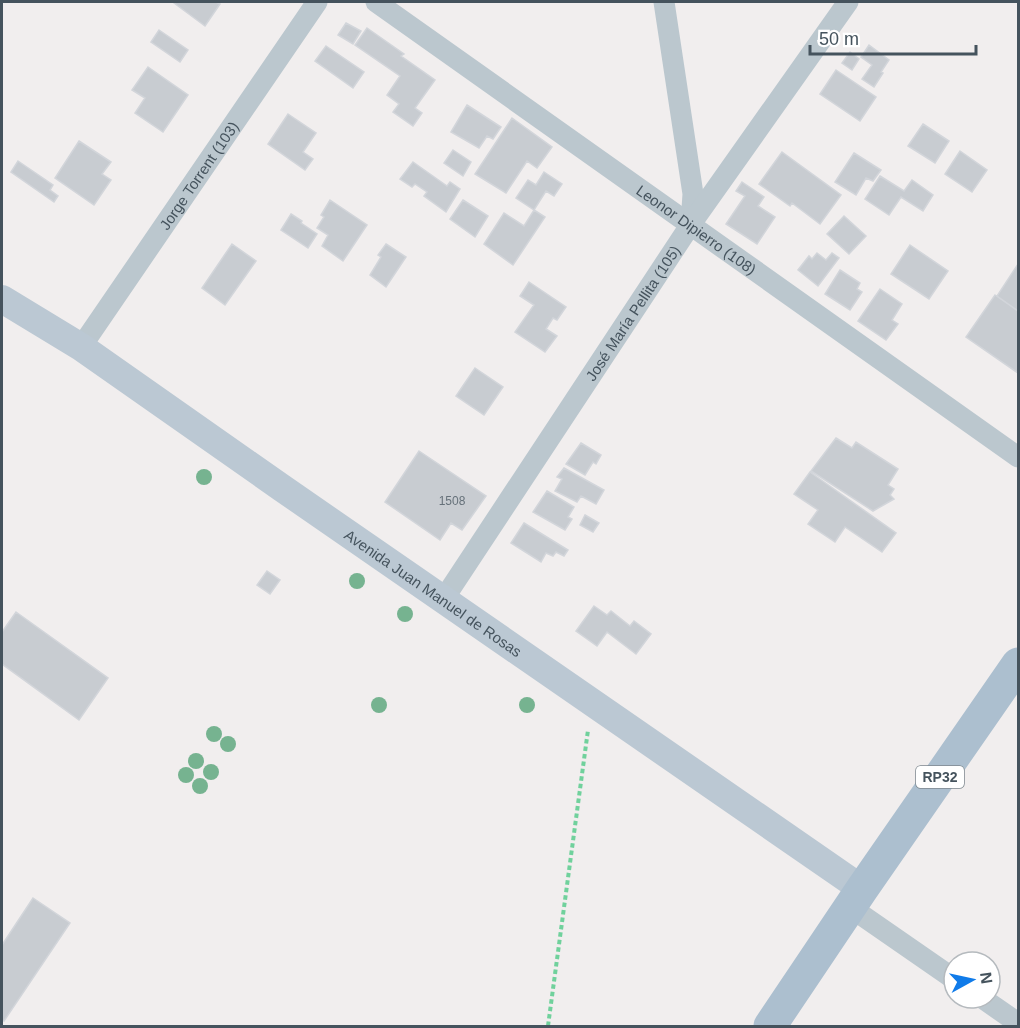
<svg xmlns="http://www.w3.org/2000/svg" width="1020" height="1028" viewBox="0 0 1020 1028" font-family="Helvetica,sans-serif">
  <style>
    .building { fill: #c8ccd1; stroke: #d2d5da; stroke-width: 1.5 }
    .lines { fill: none; stroke-linecap: round; stroke-linejoin: round }
    .path { stroke: #70d19c; stroke-width: 4; stroke-dasharray: 4.5 3; stroke-linecap: butt }
    .minor { stroke: #bbc7ce; stroke-width: 21 }
    .secondary { stroke: #bbc8d3; stroke-width: 28 }
    .primary { stroke: #acbfcf; stroke-width: 33 }
    .tree { fill: #76b390 }
    .labels { text-anchor: middle; dominant-baseline: central; stroke-width: 4.5; stroke-linejoin: round; paint-order: stroke }
    .number-label { font-size: 12px; fill: #66717a }
    .shield { fill: #fff; stroke: #7d878e; stroke-width: 1.5 }
    .shield-label { font-size: 14px; font-weight: bold; fill: #45535d }
    .street-label { font-size: 15px; fill: #45535d; stroke: #fff }
  </style>
  <rect width="100%" height="100%" fill="#f1eeee"/>
  <path class="building" d="M175,2H216L220,4L205,26L174,3Z
    M346,23L361,31L353,44L338,35Z
    M367,28L404,54L401,56L435,80L415,108L422,113L413,126L393,112L399,104L387,95L400,76L355,45Z
    M159,30L188,50L180,62L151,42Z
    M869,45L889,60L881,72L883,73L874,87L862,79L872,65L861,57Z
    M326,46L364,72L353,88L315,61Z
    M850,52L859,59L852,70L842,63Z
    M148,67L188,95L163,132L135,113L145,98L132,90Z
    M836,70L876,97L860,121L820,94Z
    M467,105L501,127L493,139L487,136L479,148L451,132Z
    M288,114L316,133L303,152L313,159L305,170L268,144Z
    M512,118L552,147L537,168L527,161L506,193L475,174Z
    M923,124L949,141L935,163L908,146Z
    M79,141L111,162L102,174L111,180L94,205L55,178Z
    M453,150L471,162L463,176L444,163Z
    M960,151L987,170L972,192L945,174Z
    M782,152L841,195L820,224L792,203L790,206L759,184Z
    M854,153L881,170L873,181L866,178L856,195L835,182Z
    M18,161L53,185L50,190L58,196L54,202L11,172Z
    M413,162L447,186L450,182L460,189L446,212L424,196L427,192L415,184L412,187L400,179Z
    M544,172L562,184L554,196L546,191L534,210L516,198L528,180L536,185Z
    M880,176L904,191L912,180L933,195L923,211L901,197L889,215L865,199Z
    M742,182L764,197L758,206L775,217L757,244L726,224L745,196L736,191Z
    M330,200L367,225L343,261L322,246L328,235L317,228L324,217L321,215Z
    M463,200L488,216L475,237L450,219Z
    M534,210L545,217L513,265L484,244L504,213L524,226Z
    M291,214L302,221L301,223L317,234L308,248L281,230Z
    M844,216L866,236L849,254L827,234Z
    M232,244L256,261L225,305L202,288Z
    M386,244L406,257L386,287L370,275L381,257L378,255Z
    M910,245L948,271L929,299L891,274Z
    M817,253L826,260L832,253L839,258L818,286L798,270L809,256L812,259Z
    M1018,264V311L997,296Z
    M840,270L860,283L857,289L862,292L850,310L825,294Z
    M529,282L566,307L557,320L553,318L546,329L557,336L545,352L515,332L534,305L520,296Z
    M880,289L902,304L892,320L898,324L886,340L858,321Z
    M995,295L1018,311V373L966,337Z
    M475,368L503,387L484,415L456,396Z
    M836,438L852,448L856,442L898,469L888,485L894,489L890,495L894,499L873,511L811,471Z
    M581,443L601,455L596,464L593,462L585,475L566,464Z
    M419,451L486,496L462,530L451,523L440,540L385,502Z
    M564,468L604,490L596,504L581,496L577,502L555,491L562,479L557,477Z
    M810,472L896,533L882,552L845,527L835,542L808,524L818,510L794,494Z
    M547,491L574,507L568,517L572,519L565,530L533,512Z
    M585,515L599,523L593,532L580,525Z
    M524,523L568,550L564,556L556,552L553,556L546,553L541,562L511,543Z
    M267,571L280,580L270,594L257,585Z
    M594,606L607,615L611,611L630,626L634,621L651,634L636,654L607,632L597,646L576,631Z
    M16,612L108,678L79,720L2,664V632Z
    M33,898L70,923L4,1021L2,1020V945Z"/>
  <g class="lines">
    <path class="path" d="M548,1026L588,730"/>
    <g class="minor">
      <path id="s1" d="M376,2L1018,457"/>
      <path d="M664,2L693,194L691,224"/>
      <path id="s2" d="M81,347L317,2"/>
      <path id="s3" d="M443,600L691,224L848,2"/>
      <path d="M850,907L954,979"/>
      <path d="M982,998L1018,1023"/>
    </g>
    <path class="secondary" id="s4" d="M2,299L81,347L282,488L862,889"/>
    <path class="primary" d="M770,1026L862,889L1018,664"/>
  </g>
  <g class="tree">
    <circle cx="204" cy="477" r="8"/>
    <circle cx="357" cy="581" r="8"/>
    <circle cx="405" cy="614" r="8"/>
    <circle cx="379" cy="705" r="8"/>
    <circle cx="527" cy="705" r="8"/>
    <circle cx="214" cy="734" r="8"/>
    <circle cx="228" cy="744" r="8"/>
    <circle cx="196" cy="761" r="8"/>
    <circle cx="211" cy="772" r="8"/>
    <circle cx="186" cy="775" r="8"/>
    <circle cx="200" cy="786" r="8"/>
  </g>
  <g class="labels">
    <g class="number-label">
      <text x="452" y="501">1508</text>
    </g>
    <rect class="shield" x="916" y="766" width="48" height="22" rx="4.5"/>
    <g class="shield-label">
      <text x="940" y="777">RP32</text>
    </g>
    <g class="street-label">
      <text stroke="none"><textPath href="#s2" startOffset="208">Jorge Torrent (103)</textPath></text>
      <text stroke="none"><textPath href="#s1" startOffset="393">Leonor Dipierro (108)</textPath></text>
      <text stroke="none"><textPath href="#s3" startOffset="344">José María Pellita (105)</textPath></text>
      <text stroke="none"><textPath href="#s4" startOffset="522">Avenida Juan Manuel de Rosas</textPath></text>
    </g>
  </g>
  <rect width="1020" height="1028" fill="none" stroke="#45535d" stroke-width="6"/>
  <g transform="translate(972 980) rotate(82)"><circle r="28" fill="#ffffff" stroke="#b5babe" stroke-width="1.5"/>
  <path d="M0-4.5L10 22L0 15L-10 22Z" fill="#107be9"/>
  <text y="-9" font-size="16" font-weight="bold" text-anchor="middle" fill="#45535d">N</text>
  </g>
  <path d="M810 45v9h166v-9" fill="none" stroke="#45535d" stroke-width="3"/>
  <text x="819" y="45" font-size="18" fill="#45535d" stroke="#ffffff" stroke-width="4.5" paint-order="stroke">50 m</text>
</svg>
